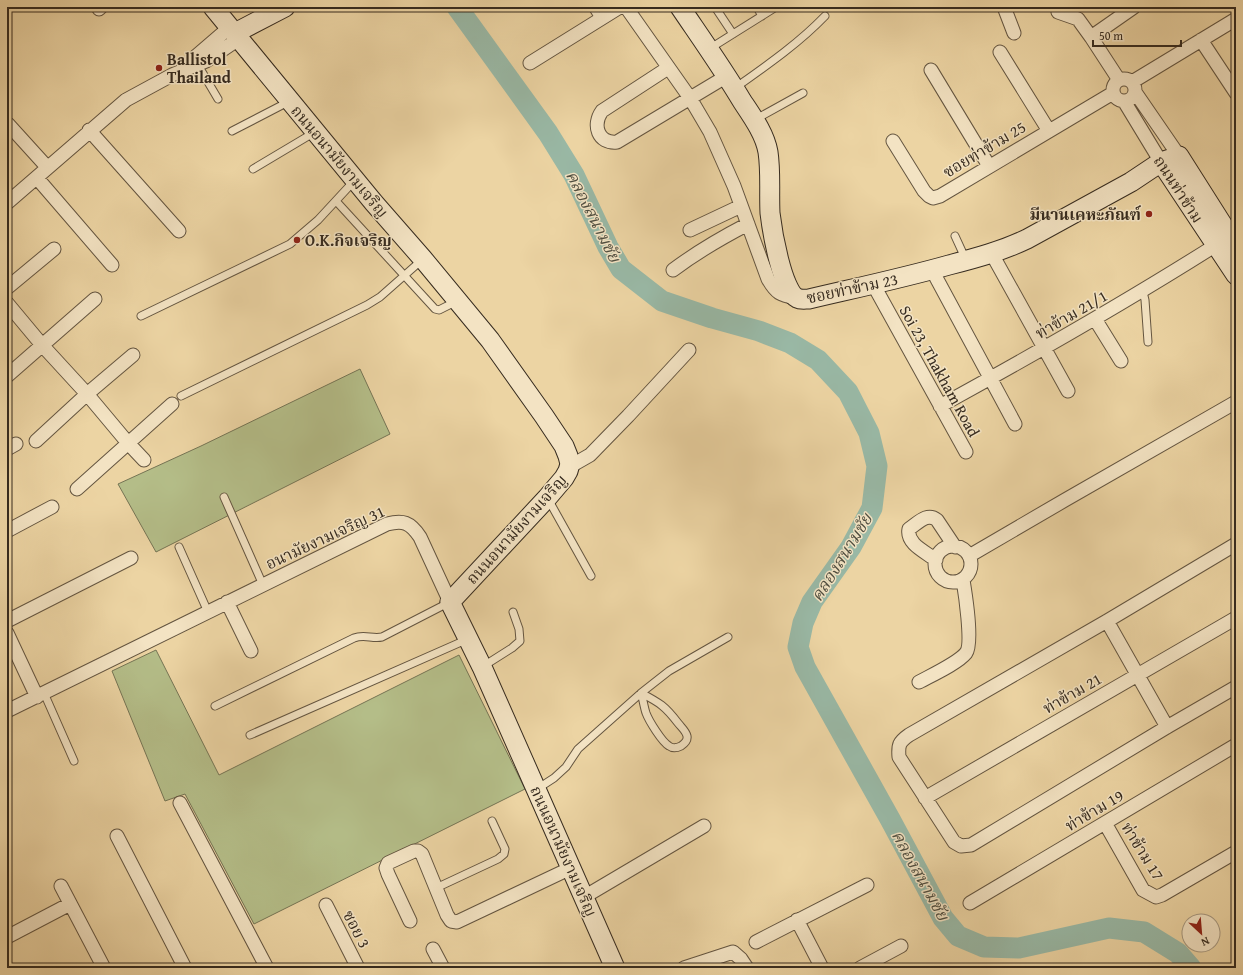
<svg xmlns="http://www.w3.org/2000/svg" width="1243" height="975" viewBox="0 0 1243 975" font-family="'Gentium Book Plus','Noto Serif Thai',serif">
  <style>
    .green { fill: #b4bd88; stroke: #757454 }
    .lines { fill: none; stroke-linecap: round; stroke-linejoin: round }
    .river { stroke: #99b8a5; stroke-width: 21 }
    .lane-casing { stroke: #645540; stroke-width: 9 }
    .street-casing { stroke: #645540; stroke-width: 15 }
    .secondary-casing { stroke: #362b1f; stroke-width: 21 }
    .lane { stroke: #f3e3c3; stroke-width: 7 }
    .street { stroke: #f3e3c3; stroke-width: 13 }
    .secondary { stroke: #f3e3c3; stroke-width: 19 }
    .poi-dot { fill: #8f2418; stroke: #f3e3c3; stroke-width: 1.5 }
    .labels { text-anchor: middle; dominant-baseline: central; stroke-width: 3; stroke-linejoin: round; paint-order: stroke }
    .poi-label { font-size: 16px; font-weight: bold; fill: #362b1f; stroke: #f3e3c3; text-anchor: start }
    .street-label { font-size: 16px; fill: #362b1f; stroke: #f3e3c3 }
    .water-label { font-size: 17px; font-style: italic; fill: #4f4e40; stroke: #f3e3c3 }
  </style>
  <rect width="100%" height="100%" fill="#ecd4a3"/>
  <filter id="stains"><feTurbulence type="fractalNoise" baseFrequency=".005" numOctaves="4"/><feColorMatrix values="0 0 0 0 .2 0 0 0 0 .09 0 0 0 0 .02 0 0 0 .5 -.17"/></filter>
  <radialGradient id="worn" r=".72"><stop offset=".6" stop-color="#630" stop-opacity="0"/><stop offset="1" stop-color="#630" stop-opacity=".3"/></radialGradient>
  <path class="green" d="M360,369L390,434L156,552L118,484L201,446Z
    M156,650L219,775L459,655L525,789L254,924L185,794L165,801L112,671Z"/>
  <g class="lines">
    <path class="river" d="M457,7L548,133L574,175L608,247L621,269L662,301L712,318L759,331L790,343L818,360L848,392L869,433L877,466L872,508L851,547L812,602L803,623L798,647L805,667L890,819L943,918L958,936L984,947L1019,948L1109,928L1144,932L1178,953L1191,968"/>
    <defs>
      <path id="lane" d="M592,7L600,20
        M715,7L733,34
        M757,7L762,16
        M709,49L776,7
        M198,65L218,99
        M735,88C766,66 798,44 825,16
        M756,119L803,93
        M232,131L290,101
        M253,169L315,132
        M336,201L435,309L439,310L457,301
        M955,236L966,260
        M1143,292L1145,300L1148,342
        M141,316L290,244L318,220L355,180
        M181,396L367,305L380,297L423,259
        M224,497L263,585
        M548,499L591,576
        M179,547L208,612
        M482,667L512,648L520,641L519,629L513,612
        M44,693L74,761
        M641,693C660,703 665,706 678,723C681,727 686,731 687,736C688,741 684,744 681,746C677,748 673,749 669,746C662,742 649,721 646,713C644,707 643,699 641,693Z
        M215,706L354,638C364,634 372,639 382,637L450,602
        M250,735L468,639
        M537,789L554,778L566,767L578,749L641,693L669,671L728,637
        M436,888L498,859L504,854L505,849L492,821"/>
      <path id="street" d="M626,7L690,98L710,132L734,186L768,279C776,293 780,295 796,298
        M1004,7L1014,33
        M99,9L101,7
        M1058,12L1078,19L1091,37
        M1201,40L1236,93
        M1000,52L1049,131
        M530,63L620,7
        M188,68L194,58L230,27
        M668,68L602,111C592,125 598,144 617,142L727,76
        M931,70L989,166
        M1113 90a11 11 0 1 1 22 0a11 11 0 1 1-22 0Z
        M1119,80L1091,37L1134,7
        M1132,82L1236,19
        M1135,92L1179,156
        M1124,101L1161,162
        M8,124L47,167
        M89,130L179,231
        M893,141L924,191L929,196L933,198L940,196L1113,93
        M37,178L112,265
        M7,203L126,100L172,75L206,61L240,38
        M690,230L741,206
        M992,254L1068,391
        M673,270C697,252 721,238 748,224
        M932,270L1015,424
        M873,284L966,452
        M7,288L54,249
        M7,303L42,345L87,394L128,443L144,460
        M1095,319L1121,361
        M7,376L95,299
        M940,406C1033,355 1126,302 1216,245
        M36,441L87,394L133,355
        M7,449L16,444
        M570,464L576,463L590,455L628,416L689,350
        M77,489L172,404
        M7,531L52,507
        M1236,544L1107,621L909,735C899,742 898,745 899,757L954,842L961,846L971,845L1167,727L1236,687
        M935 564a18 18 0 1 1 36 0a18 18 0 1 1-36 0Z
        M969,556L1065,500L1236,402
        M936,560C926,552 906,544 909,529C918,523 927,512 937,520L955,547
        M227,602L251,651
        M7,621L131,558
        M1107,621L1167,727
        M7,633L37,697
        M919,682C932,675 958,663 966,653C973,644 965,592 963,580
        M7,711L387,524C403,520 410,522 420,537L450,602
        M925,798L1236,618
        M180,803L267,968
        M1105,823L1143,890L1156,897L1162,895L1236,852
        M117,836L185,968
        M61,886L104,968
        M584,897L704,826
        M970,903L1236,745
        M326,905L358,968
        M797,920L822,968
        M410,921L388,874L386,868L388,863L414,851H418L422,854L447,915L451,921L457,922L571,868
        M7,937L70,904
        M756,942L867,885
        M433,949L443,968
        M684,968L733,952L741,959L747,968
        M860,968L901,946"/>
      <path id="secondary" d="M213,7L374,203L423,259L490,340L544,416L564,446L568,456L570,464L568,471L564,478L547,498L450,602L482,667L536,789L615,968
        M680,7C701,38 723,69 742,101C752,116 765,134 768,152C771,172 769,193 770,213C772,230 782,291 797,298C801,300 805,299 809,299C856,288 903,278 949,265C976,258 1002,251 1027,239L1131,182L1161,162L1179,156L1236,246
        M235,33L285,7
        M1161,162L1236,275"/>
    </defs>
    <use href="#lane" class="lane-casing"/>
    <use href="#street" class="street-casing"/>
    <use href="#secondary" class="secondary-casing"/>
    <use href="#lane" class="lane"/>
    <use href="#street" class="street"/>
    <use href="#secondary" class="secondary"/>
  </g>
  <g class="poi-dot">
    <circle cx="159" cy="68" r="4"/>
    <circle cx="1149" cy="214" r="4"/>
    <circle cx="297" cy="240" r="4"/>
  </g>
  <g class="labels">
    <g class="poi-label">
      <text x="167" y="59">Ballistol<tspan x="167" dy="18">Thailand</tspan></text>
      <text x="1141" y="214" text-anchor="end">มีนานเคหะภัณฑ์</text>
      <text x="305" y="240">O.K.กิจเจริญ</text>
    </g>
    <g class="street-label">
      <text transform="translate(984 149) rotate(-31)">ซอยท่าข้าม 25</text>
      <text transform="translate(340 161) rotate(50)">ถนนอนามัยงามเจริญ</text>
      <text transform="translate(1179 189) rotate(57)">ถนนท่าข้าม</text>
      <text transform="translate(852 288) rotate(-12)">ซอยท่าข้าม 23</text>
      <text transform="translate(1071 314) rotate(-30)">ท่าข้าม 21/1</text>
      <text transform="translate(940 371) rotate(61)">Soi 23, Thakham Road</text>
      <text transform="translate(516 529) rotate(-48)">ถนนอนามัยงามเจริญ</text>
      <text transform="translate(325 537) rotate(-25)">อนามัยงามเจริญ 31</text>
      <text transform="translate(1072 693) rotate(-30)">ท่าข้าม 21</text>
      <text transform="translate(1094 810) rotate(-31)">ท่าข้าม 19</text>
      <text transform="translate(564 851) rotate(66)">ถนนอนามัยงามเจริญ</text>
      <text transform="translate(1143 851) rotate(58)">ท่าข้าม 17</text>
      <text transform="translate(357 929) rotate(63)">ซอย 3</text>
    </g>
    <g class="water-label">
      <text transform="translate(594 216) rotate(63)">คลองสนามชัย</text>
      <text transform="translate(841 557) rotate(-58)">คลองสนามชัย</text>
      <text transform="translate(921 875) rotate(61)">คลองสนามชัย</text>
    </g>
  </g>
  <rect width="1243" height="975" fill="none" stroke="#ecd4a3" stroke-width="24"/>
  <rect x="8" y="8" width="1227" height="959" fill="none" stroke="#362b1f" stroke-width="2"/>
  <rect x="12" y="12" width="1219" height="951" fill="none" stroke="#362b1f"/>
  <g transform="translate(1201 933) rotate(154)"><circle r="19" fill="#f3e3c3" stroke="#a79981"/>
  <path d="M0-3L7 15L0 10L-7 15Z" fill="#8f2418"/>
  <text y="-6" font-size="11" font-weight="bold" text-anchor="middle" fill="#362b1f">N</text>
  </g>
  <path d="M1093 40v6h88v-6" fill="none" stroke="#362b1f" stroke-width="2"/>
  <text x="1099" y="40" font-size="12" fill="#362b1f" stroke="#f3e3c3" stroke-width="3" paint-order="stroke">50 m</text>
  <rect width="100%" height="100%" filter="url(#stains)"/>
  <rect width="100%" height="100%" fill="url(#worn)"/>
</svg>
